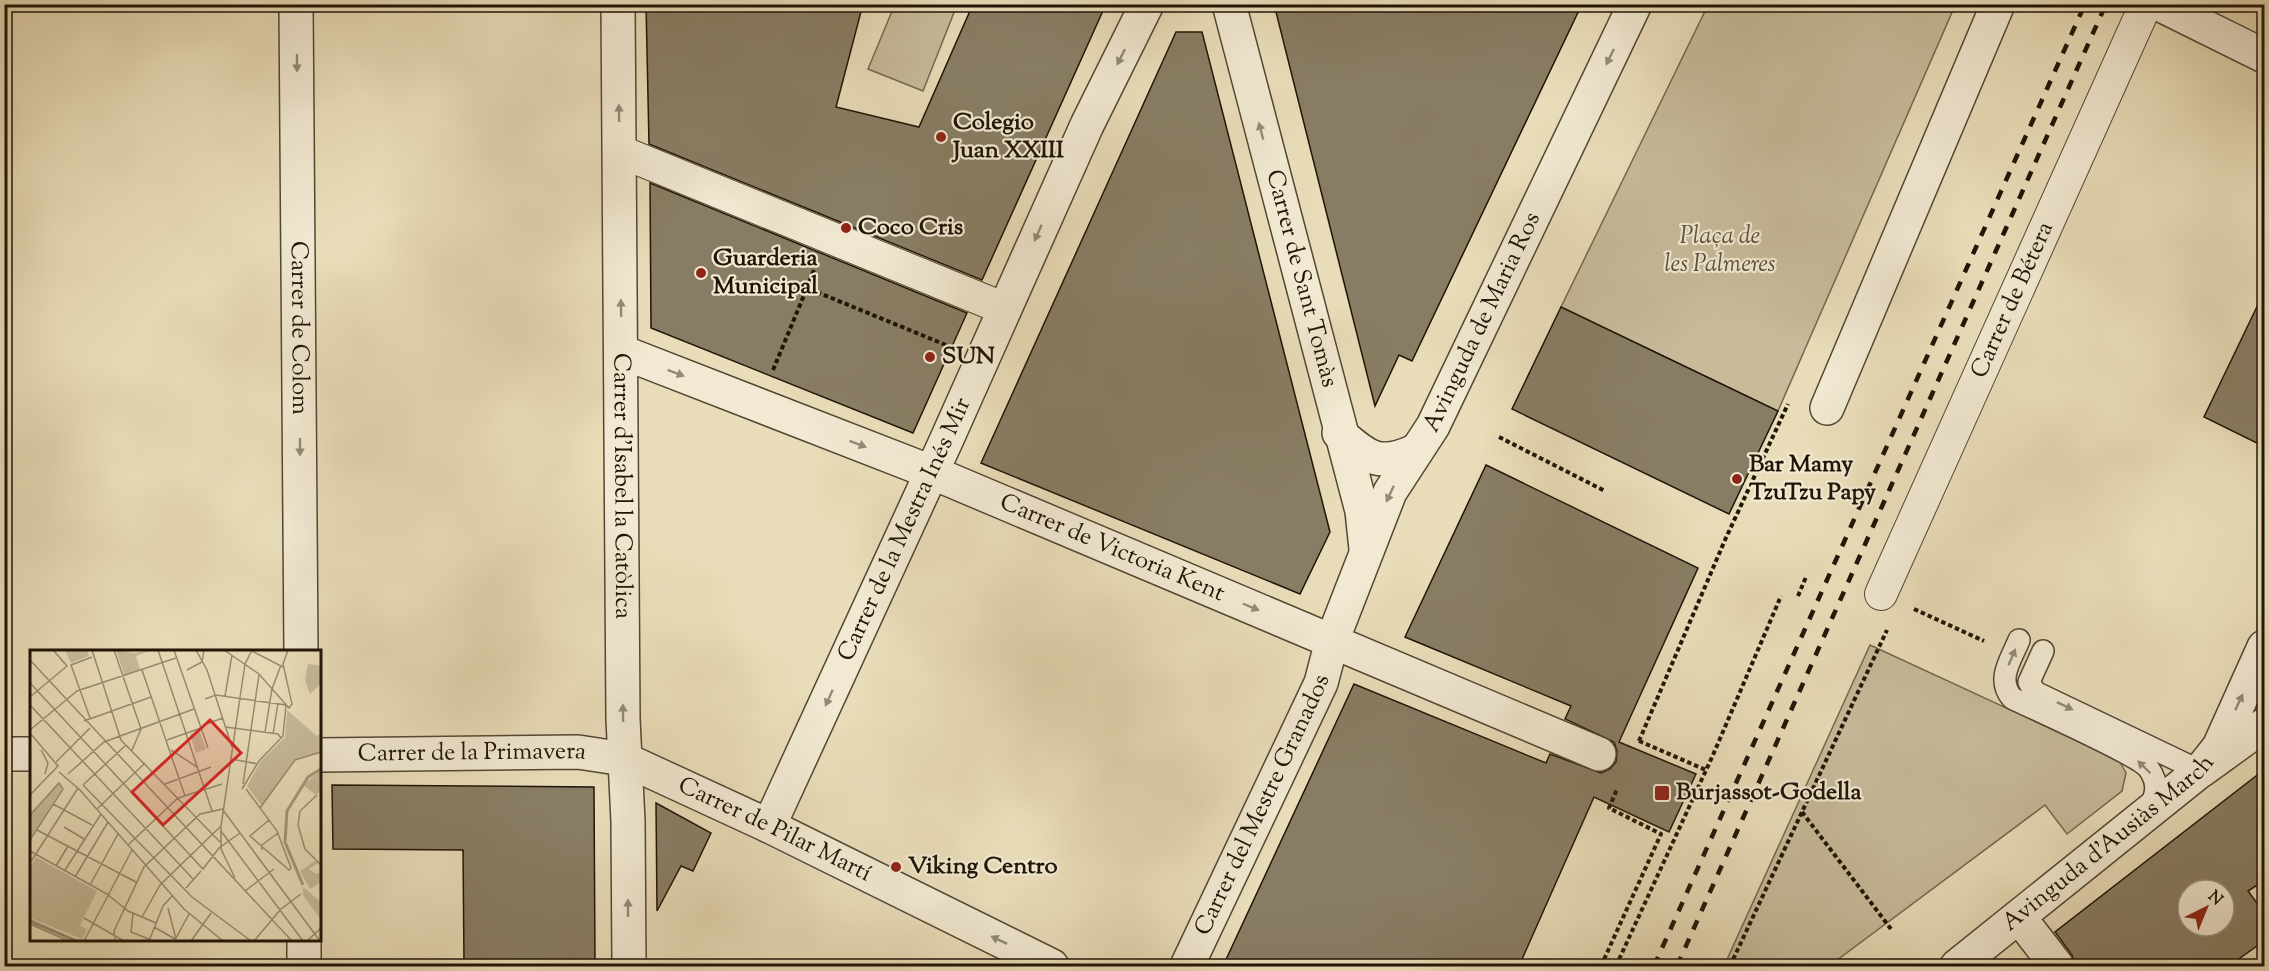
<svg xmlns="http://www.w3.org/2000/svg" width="2269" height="971" viewBox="0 0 2269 971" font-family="'Sorts Mill Goudy',serif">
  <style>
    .green { fill: #c7bb9b; stroke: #736851; stroke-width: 1.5 }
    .building { fill: #887d64; stroke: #1f1507; stroke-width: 1.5; fill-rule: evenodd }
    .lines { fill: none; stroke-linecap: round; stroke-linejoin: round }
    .service-casing { stroke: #524734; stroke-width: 24 }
    .pedestrian-casing { stroke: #524734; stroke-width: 34 }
    .minor-casing { stroke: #524734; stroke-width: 36 }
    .tertiary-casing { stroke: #524734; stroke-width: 36 }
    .path { stroke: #1f1507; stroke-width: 4; stroke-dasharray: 4.5 3; stroke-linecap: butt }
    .service { stroke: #f1e9d2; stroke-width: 21 }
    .pedestrian { stroke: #f1e9d2; stroke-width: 32 }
    .minor { stroke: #f1e9d2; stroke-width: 33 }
    .tertiary { stroke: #f1e9d2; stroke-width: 33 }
    .rail { stroke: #1f1507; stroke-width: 4.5; stroke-dasharray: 10 10; stroke-linecap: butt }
    .oneway { fill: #928a77 }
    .poi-dot { fill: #8f2418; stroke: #f1e9d2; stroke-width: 2 }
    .labels { text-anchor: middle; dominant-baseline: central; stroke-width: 4.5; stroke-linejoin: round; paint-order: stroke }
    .poi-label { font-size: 24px; font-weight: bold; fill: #1f1507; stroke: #f1e9d2; text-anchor: start }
    .park-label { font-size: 24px; font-style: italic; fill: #5a4f3b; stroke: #f1e9d2 }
    .street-label { font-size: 24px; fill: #1f1507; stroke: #f1e9d2 }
    .inset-river { fill: none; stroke: #a4997c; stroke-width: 3 }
    .inset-road { fill: none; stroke: #988d72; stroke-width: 1.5 }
    .view { fill: #d62828; fill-opacity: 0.15; stroke: #d62828; stroke-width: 3 }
    .inset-edge { fill: none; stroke: #1f1507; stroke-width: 3 }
  </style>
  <rect width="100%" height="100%" fill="#e9ddb9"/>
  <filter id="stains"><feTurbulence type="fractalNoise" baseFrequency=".00333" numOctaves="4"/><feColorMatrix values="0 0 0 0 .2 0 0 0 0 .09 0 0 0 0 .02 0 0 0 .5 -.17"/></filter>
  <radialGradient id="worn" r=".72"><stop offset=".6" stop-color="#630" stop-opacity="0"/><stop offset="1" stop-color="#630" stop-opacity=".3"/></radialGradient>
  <path class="green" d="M895,4L957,5L923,91L868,69Z
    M1941,4L1953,10L1778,411L1561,307L1708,5Z
    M1870,645L2119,760L2126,773L2122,791L2067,834L2045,805L1829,966H1724Z"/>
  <path class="building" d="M646,4H863L836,107L919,127L973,4H1106L982,280L649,144Z
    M1274,4H1582L1412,361L1399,355L1375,406Z
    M1176,32H1202L1330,532L1300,594L981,463Z
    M650,183L967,313L913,433L651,328Z
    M2265,290V447L2204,417Z
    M1561,307L1778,411L1729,514L1512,409Z
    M1486,465L1698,568L1619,742L1696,774L1669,832L1594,797L1519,966H1223L1354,684L1546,763L1550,754L1601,773L1610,769L1616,762L1617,751L1614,742L1565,719L1571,706L1405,637Z
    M2265,769V880L2248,891L2265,914V940L2229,966H2075L2072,955L2055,932ZM2188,890H2224V926H2188Z
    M332,785L594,787L595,963L464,962L463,850L333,849Z
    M656,803L711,833L693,871L681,866L657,911Z"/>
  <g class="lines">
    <defs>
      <path id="service" d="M2019,640C2011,660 1996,679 2012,698C2034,709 2139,755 2149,769C2160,785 2156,797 2147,812
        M2043,651L2029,682L2035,692L2200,771"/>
      <g id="pedestrian">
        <path d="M619,151L1005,309"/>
        <path id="s1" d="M1881,594L2146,4"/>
      </g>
      <g id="minor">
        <path id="s2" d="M296,4L301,652"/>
        <path id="s3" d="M618,4L623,719L628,821L629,966"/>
        <path id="s4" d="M1229,4L1362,511L1366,549"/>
        <path d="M2159,4L2264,56"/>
        <path id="s5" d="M622,352L931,472L1599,754"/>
        <path d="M1827,408L1998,4"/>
        <path d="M1339,433C1367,457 1378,468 1415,451"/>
        <path d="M4,754H32"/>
        <path id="s6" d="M320,755L578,752L624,759L769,826L1052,966"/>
        <path d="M2202,770L2264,725"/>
        <path id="s7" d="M769,826L946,441L1087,125L1147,4"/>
        <path d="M2019,917L2057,966"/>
        <path d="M304,940V966"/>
        <path id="s8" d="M1187,966L1321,683L1332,641L1390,492L1433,426L1635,4"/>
      </g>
      <g id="tertiary">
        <path id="s9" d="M1957,966L2200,771L2219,747L2264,647"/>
      </g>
    </defs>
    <use href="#service" class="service-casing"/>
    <use href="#pedestrian" class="pedestrian-casing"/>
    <use href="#minor" class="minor-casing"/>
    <use href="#tertiary" class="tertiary-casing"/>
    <path class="path" d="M814,270L807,288L946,345
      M773,370L807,288
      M1499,437L1605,491
      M1798,596L1806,577
      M1914,609L1984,641
      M1639,741L1725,540L1788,404
      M1639,741L1706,770
      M1802,812L1891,929
      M1601,966L1661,834L1609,808L1617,789
      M1616,966L1713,755L1781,596
      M1730,966L1887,630"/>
    <use href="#service" class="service"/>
    <use href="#pedestrian" class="pedestrian"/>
    <use href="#minor" class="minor"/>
    <use href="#tertiary" class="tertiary"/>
    <path class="rail" d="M1654,966L2085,4
      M1677,966L2106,4"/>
  </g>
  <defs><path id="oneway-solid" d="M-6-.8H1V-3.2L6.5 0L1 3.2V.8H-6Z" transform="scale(1.5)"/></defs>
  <g class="oneway">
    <use href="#oneway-solid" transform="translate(1121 57) rotate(117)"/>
    <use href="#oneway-solid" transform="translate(1610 57) rotate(116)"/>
    <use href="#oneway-solid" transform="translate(297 63) rotate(90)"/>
    <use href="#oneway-solid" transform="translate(619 113) rotate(-91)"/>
    <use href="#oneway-solid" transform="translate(1261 131) rotate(-105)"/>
    <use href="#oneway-solid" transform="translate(1038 233) rotate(114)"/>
    <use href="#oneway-solid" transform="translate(621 308) rotate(-91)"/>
    <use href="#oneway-solid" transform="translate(676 373) rotate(21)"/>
    <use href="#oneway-solid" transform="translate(858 444) rotate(21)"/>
    <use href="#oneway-solid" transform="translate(300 447) rotate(90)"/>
    <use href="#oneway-solid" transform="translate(1390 494) rotate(115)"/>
    <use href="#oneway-solid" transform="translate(1251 607) rotate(23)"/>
    <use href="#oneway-solid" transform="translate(2012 657) rotate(-67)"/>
    <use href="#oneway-solid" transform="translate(829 698) rotate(114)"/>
    <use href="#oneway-solid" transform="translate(2239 702) rotate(-65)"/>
    <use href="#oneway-solid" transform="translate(2065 706) rotate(26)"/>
    <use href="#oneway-solid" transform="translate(623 713) rotate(-91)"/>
    <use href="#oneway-solid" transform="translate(2144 767) rotate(-136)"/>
    <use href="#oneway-solid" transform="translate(628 908) rotate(-90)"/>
    <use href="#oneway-solid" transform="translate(999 940) rotate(-154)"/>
  </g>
  <g class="poi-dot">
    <circle cx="941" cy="137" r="6"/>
    <circle cx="846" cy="228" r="6"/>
    <circle cx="701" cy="273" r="6"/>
    <circle cx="930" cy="357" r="6"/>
    <circle cx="1737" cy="479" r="6"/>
    <rect x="1654" y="785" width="16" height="16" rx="3"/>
    <circle cx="896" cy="867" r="6"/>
  </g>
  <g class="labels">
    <g class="poi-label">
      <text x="953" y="123">Colegio<tspan x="953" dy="28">Juan XXIII</tspan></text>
      <text x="858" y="228">Coco Cris</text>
      <text x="713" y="259">Guarderia<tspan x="713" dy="28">Municipal</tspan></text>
      <text x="942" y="357">SUN</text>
      <text x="1749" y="465">Bar Mamy<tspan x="1749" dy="28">TzuTzu Papy</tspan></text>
      <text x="1676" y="793">Burjassot-Godella</text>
      <text x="908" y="867">Viking Centro</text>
    </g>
    <g class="park-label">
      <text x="1720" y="237">Plaça de<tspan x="1720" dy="28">les Palmeres</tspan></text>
    </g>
    <g class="street-label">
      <text stroke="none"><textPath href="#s4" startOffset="284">Carrer de Sant Tomàs</textPath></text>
      <text stroke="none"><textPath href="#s1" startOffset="322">Carrer de Bétera</textPath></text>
      <text stroke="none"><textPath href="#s8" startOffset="710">Avinguda de Maria Ros</textPath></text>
      <text stroke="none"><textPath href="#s2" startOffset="324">Carrer de Colom</textPath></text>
      <text stroke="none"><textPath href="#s3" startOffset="482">Carrer d'Isabel la Catòlica</textPath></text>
      <text stroke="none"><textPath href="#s7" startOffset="326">Carrer de la Mestra Inés Mir</textPath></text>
      <text stroke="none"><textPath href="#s5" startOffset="528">Carrer de Victoria Kent</textPath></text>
      <text stroke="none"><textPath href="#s6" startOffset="152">Carrer de la Primavera</textPath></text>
      <text stroke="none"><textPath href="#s8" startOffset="178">Carrer del Mestre Granados</textPath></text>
      <text stroke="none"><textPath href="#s6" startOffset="471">Carrer de Pilar Martí</textPath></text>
      <text stroke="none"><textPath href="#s9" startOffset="195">Avinguda d'Ausiàs March</textPath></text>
    </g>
  </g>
  <g transform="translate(30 650)">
    <rect width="291" height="291" fill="#e9ddb9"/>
    <path d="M35,0H57L59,6L41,13ZM86,0L104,3L122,0L106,6L110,19L94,25ZM278,14L291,16V34L280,44L275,30ZM257,60L287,86L291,83V102L265,109L232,156L217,136L231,111L255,87ZM169,80L176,99L166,103L160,84ZM291,120V141L286,145L273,135ZM27,134L32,138L0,189V166ZM6,207L67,241L50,275L57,280L52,289L0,268V217ZM285,211L288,213L279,219L286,224L291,222V232L280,239L270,221ZM273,237L291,252V270L273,245Z" fill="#c7bb9b"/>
    <path class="inset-river" d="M273,235L255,192L257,161L278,127L291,119"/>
    <path class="inset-road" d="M62,0L91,90L190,192M84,0L111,79L102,100M128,0L182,161M144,0L178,98M166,0L177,20L202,97M194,0L229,24L259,58L262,54L253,14L258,0M220,0L253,17M0,10L262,291M112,20L155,146M157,20L172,12L174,0M0,33L173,219L189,198L210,183M195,46L202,5M0,47L37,16L23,0M175,49L186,45L256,55L253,86L229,111L212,139M0,55L164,230M60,68L41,15L62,7M54,71L121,47M176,74L193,68M195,77L248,84L251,88M0,80L47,41L146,8M235,82L242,39L251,15M0,83L28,116L0,145M243,84L248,53M137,90L171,78M11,100L18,113L15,124M141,100L167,117M201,109L228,114M26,112L60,78M29,122L50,140L154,259L193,291M38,124L74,92L164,59M135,134L181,117M213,134L229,25M53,135L162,247L221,291M53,135L96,95M216,139L247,181L261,218L259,220L220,186L239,170M287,145L270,161L268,175L275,199L291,215M23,154L62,175M230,158L265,110L291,102M67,159L115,113M193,160L290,291M0,165L29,133L33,139L0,190M34,177L54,189M7,180L106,232M191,181L273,291M98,195L148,148L192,134M232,200V195L248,183M0,201L77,244L98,261L126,273M0,213L48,138M26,216L38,196M35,220L71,164M45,227L78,172M205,228L191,199V176L215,14L222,0M60,235L88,184M156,238L171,221M215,241L244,219M138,258L146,289M103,263L101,282L119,289M112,267L130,235L191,176M54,268L94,291M0,270L48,291M0,272L45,291M0,274L39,291M124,277L145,289M145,290L159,264M54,291L102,200M85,291L84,281L114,217L170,164L193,159M119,291L133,256L142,246M161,291L181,263M224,291L251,259L271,244M277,291L291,278"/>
    <path class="view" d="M180,70L211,103L133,175L102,142Z"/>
    <rect width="291" height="291" class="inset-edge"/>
  </g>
  <rect width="2269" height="971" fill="none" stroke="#e9ddb9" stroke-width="24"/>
  <rect x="6" y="6" width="2257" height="959" fill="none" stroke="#1f1507" stroke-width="3"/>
  <rect x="12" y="12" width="2245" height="947" fill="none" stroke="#1f1507" stroke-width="1.5"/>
  <g transform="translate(2206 908) rotate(43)"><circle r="28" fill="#f1e9d2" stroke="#9d9481" stroke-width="1.5"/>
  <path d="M0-4.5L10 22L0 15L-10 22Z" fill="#8f2418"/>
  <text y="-9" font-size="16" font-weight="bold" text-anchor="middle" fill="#1f1507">N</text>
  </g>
  <rect width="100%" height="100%" filter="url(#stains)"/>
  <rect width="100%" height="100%" fill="url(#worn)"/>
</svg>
